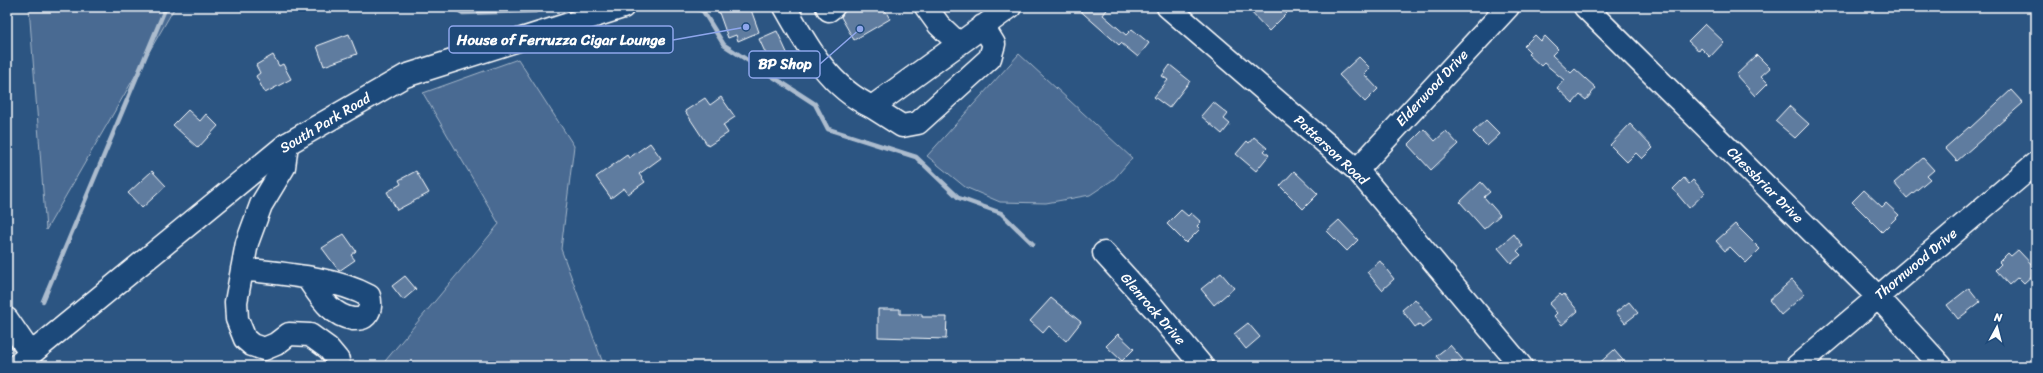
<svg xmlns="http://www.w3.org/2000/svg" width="2043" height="373" viewBox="0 0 2043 373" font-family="Sriracha,sans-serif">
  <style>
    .green { fill: #486b92; stroke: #a4b5c8 }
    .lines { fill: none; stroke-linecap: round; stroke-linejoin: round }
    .stream { stroke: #acbcce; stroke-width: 4.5 }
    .building { fill: #5e7c9f; stroke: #fff }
    .minor-casing { stroke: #fff; stroke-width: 25 }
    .major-casing { stroke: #fff; stroke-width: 25 }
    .minor { stroke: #1f4a7a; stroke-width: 22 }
    .major { stroke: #1f4a7a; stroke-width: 22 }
    .labels { text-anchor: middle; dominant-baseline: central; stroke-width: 4; stroke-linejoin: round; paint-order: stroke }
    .street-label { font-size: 14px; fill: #fff; stroke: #1f4a7a }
    .leader { fill: none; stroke: #8ea6ec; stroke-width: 1.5 }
    .callout-dot { fill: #8ea6ec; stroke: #1f4a7a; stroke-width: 1.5 }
    .callout { fill: #1f4a7a; stroke: #8ea6ec; stroke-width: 1.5 }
    .callout-label { font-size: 15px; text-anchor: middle; font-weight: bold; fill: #fff }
  </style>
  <rect width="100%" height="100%" fill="#2c5582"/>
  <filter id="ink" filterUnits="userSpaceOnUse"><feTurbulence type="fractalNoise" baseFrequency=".025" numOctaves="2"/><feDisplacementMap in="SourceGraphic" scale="8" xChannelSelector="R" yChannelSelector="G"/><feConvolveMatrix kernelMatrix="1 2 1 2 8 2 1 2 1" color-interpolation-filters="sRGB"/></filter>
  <g filter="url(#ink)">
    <path class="green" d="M29,7H175L46,230Z
      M1019,54L1132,158L1114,179L1090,195L1046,203L1000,202L965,187L927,156Z
      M518,59L574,146L561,249L604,366H381L499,224L423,93Z"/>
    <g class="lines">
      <path class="stream" d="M453,7L463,13L536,11L542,7
        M692,7L703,11L724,45L815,104L828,129L916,157L959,198L1001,213L1033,244
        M43,301L166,7"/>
    </g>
    <path class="building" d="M717,7H750L759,32L738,41L736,35L728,38Z
      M853,7H883L890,19L854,40L841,17L844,12Z
      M1076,7H1109L1103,15L1126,35L1132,29L1149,43L1138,57L1121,43L1119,45Z
      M1246,7H1281L1287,13L1269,31Z
      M1705,24L1724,42L1710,57L1701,48L1699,51L1688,41Z
      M777,31L789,57L771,65L759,39Z
      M349,34L357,54L324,66L317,46Z
      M1535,35L1541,41L1545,36L1558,49L1552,55L1571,73L1575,69L1596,88L1586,100L1580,95L1573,103L1557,88L1564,80L1544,63L1541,66L1528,54L1530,52L1524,46Z
      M273,55L279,66L283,64L291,79L265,93L256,76L260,73L256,65Z
      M1757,55L1770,68L1761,76L1768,83L1755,96L1736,75Z
      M1359,57L1370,68L1364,74L1378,89L1365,102L1339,75Z
      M1170,65L1190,81L1169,108L1154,97L1168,80L1162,76Z
      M2011,90L2023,103L1957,161L1945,148L1969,127L1970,128Z
      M721,97L735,117L723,125L728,133L708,146L685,111L705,98L710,105Z
      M1213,102L1228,114L1224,119L1230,124L1222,134L1201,116Z
      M1789,106L1809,124L1795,138L1775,121Z
      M188,110L200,121L206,114L218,126L198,148L173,125Z
      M1486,120L1500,134L1487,146L1473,132Z
      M1630,124L1653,148L1642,159L1636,153L1627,162L1610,145Z
      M1424,129L1435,141L1446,131L1458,144L1431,170L1408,145Z
      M1254,137L1267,148L1264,151L1269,155L1256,171L1236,154L1247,141L1249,143Z
      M650,143L661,158L639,174L645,182L628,194L624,188L611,198L596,177L627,155L629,158Z
      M1923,158L1934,170L1927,176L1930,179L1907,198L1894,183Z
      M152,171L166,186L142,208L128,193Z
      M416,171L429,193L397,210L387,192L401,184L399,180Z
      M1294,171L1318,194L1303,209L1280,186Z
      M1684,178L1689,184L1693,180L1705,193L1689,208L1673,189Z
      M1481,182L1490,192L1484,197L1500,215L1484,229L1460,202Z
      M1864,190L1882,207L1886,203L1899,215L1882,232L1852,202Z
      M1181,210L1188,216L1191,213L1201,222L1197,226L1200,229L1186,243L1167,224Z
      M1339,220L1358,240L1347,251L1327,231Z
      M1735,224L1760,249L1746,263L1730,247L1725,251L1716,241Z
      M344,234L356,251L351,255L355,260L339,271L322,248Z
      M1514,234L1523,246L1517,251L1521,255L1511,263L1498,248Z
      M2018,250L2036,269V272L2024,283L2018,277L2009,285L1995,270L2001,264L1999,262L2008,253L2011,256Z
      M1380,261L1394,279L1382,290L1367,272Z
      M1221,273L1234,288L1214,305L1201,289Z
      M405,276L416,289L403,300L392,286Z
      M1792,280L1805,294L1781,315L1769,300Z
      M1969,288L1980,302L1958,319L1947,305Z
      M1560,294L1562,296L1564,294L1578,311L1562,325L1554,316L1557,313L1549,304Z
      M1051,298L1081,322L1066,341L1049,326L1043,333L1030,321Z
      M1415,299L1432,320L1422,328L1419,324L1415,327L1402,310Z
      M1629,302L1638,313L1625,323L1616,312Z
      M878,309H900V314H922V317H947L946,339L878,337Z
      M1248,323L1260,337L1246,349L1234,334Z
      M1118,334L1134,349L1122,361L1106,346Z
      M1450,345L1463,360L1456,366H1445L1436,356Z
      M1614,350L1628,366H1596Z"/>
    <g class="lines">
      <defs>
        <path id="minor" d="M785,7C807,46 829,87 872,107L1010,7
          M827,7L829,10L833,7
          M926,7L939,25L959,44
          M1168,7L1357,170L1521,366
          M1585,7L1878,297L1941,366
          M872,107L902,126L918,123L990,58L994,44L983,26
          M287,144L284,167L261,205L247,243L236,302L237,319L245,339L252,345L264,349L276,344L289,334L310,335L328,348L338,360
          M1357,170L1508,7
          M1104,253L1153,307L1202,366
          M242,269C282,274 333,277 369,296C371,303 371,312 364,317C361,319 357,319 353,319C330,315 320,296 308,279
          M7,319L31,354
          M1797,366L2036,163"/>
        <path id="major" d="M16,366L287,144L405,76L623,7"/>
      </defs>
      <use href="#minor" class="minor-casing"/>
      <use href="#major" class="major-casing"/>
      <use href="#minor" class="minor"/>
      <use href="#major" class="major"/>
    </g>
  </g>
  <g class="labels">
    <g class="street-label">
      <text transform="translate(1432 88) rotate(-47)">Elderwood Drive</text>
      <text transform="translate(325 123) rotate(-31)">South Park Road</text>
      <text transform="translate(1331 150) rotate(43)">Patterson Road</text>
      <text transform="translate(1765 185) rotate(45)">Chessbriar Drive</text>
      <text transform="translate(1916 264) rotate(-40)">Thornwood Drive</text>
      <text transform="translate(1153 309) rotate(49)">Glenrock Drive</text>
    </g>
  </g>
  <path class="leader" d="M746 27L673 40M860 29L820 64"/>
  <g class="callout-dot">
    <circle cx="746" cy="27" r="4"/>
    <circle cx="860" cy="29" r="4"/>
  </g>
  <g class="callout">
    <rect x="449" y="26" width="224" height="27" rx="4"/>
    <rect x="749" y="51" width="71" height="27" rx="4"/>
  </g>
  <g class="callout-label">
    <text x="561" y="45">House of Ferruzza Cigar Lounge</text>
    <text x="785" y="69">BP Shop</text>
  </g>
  <rect width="2043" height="373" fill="none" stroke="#1f4a7a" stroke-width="24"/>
  <rect x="12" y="12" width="2019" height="349" fill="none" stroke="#fff" stroke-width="1.5" filter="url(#ink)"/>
  <g transform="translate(1997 327) rotate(7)" stroke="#1f4a7a" stroke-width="3" paint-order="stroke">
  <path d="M0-3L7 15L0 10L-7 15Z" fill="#ffffff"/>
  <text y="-6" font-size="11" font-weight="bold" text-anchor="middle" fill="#ffffff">N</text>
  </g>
</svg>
